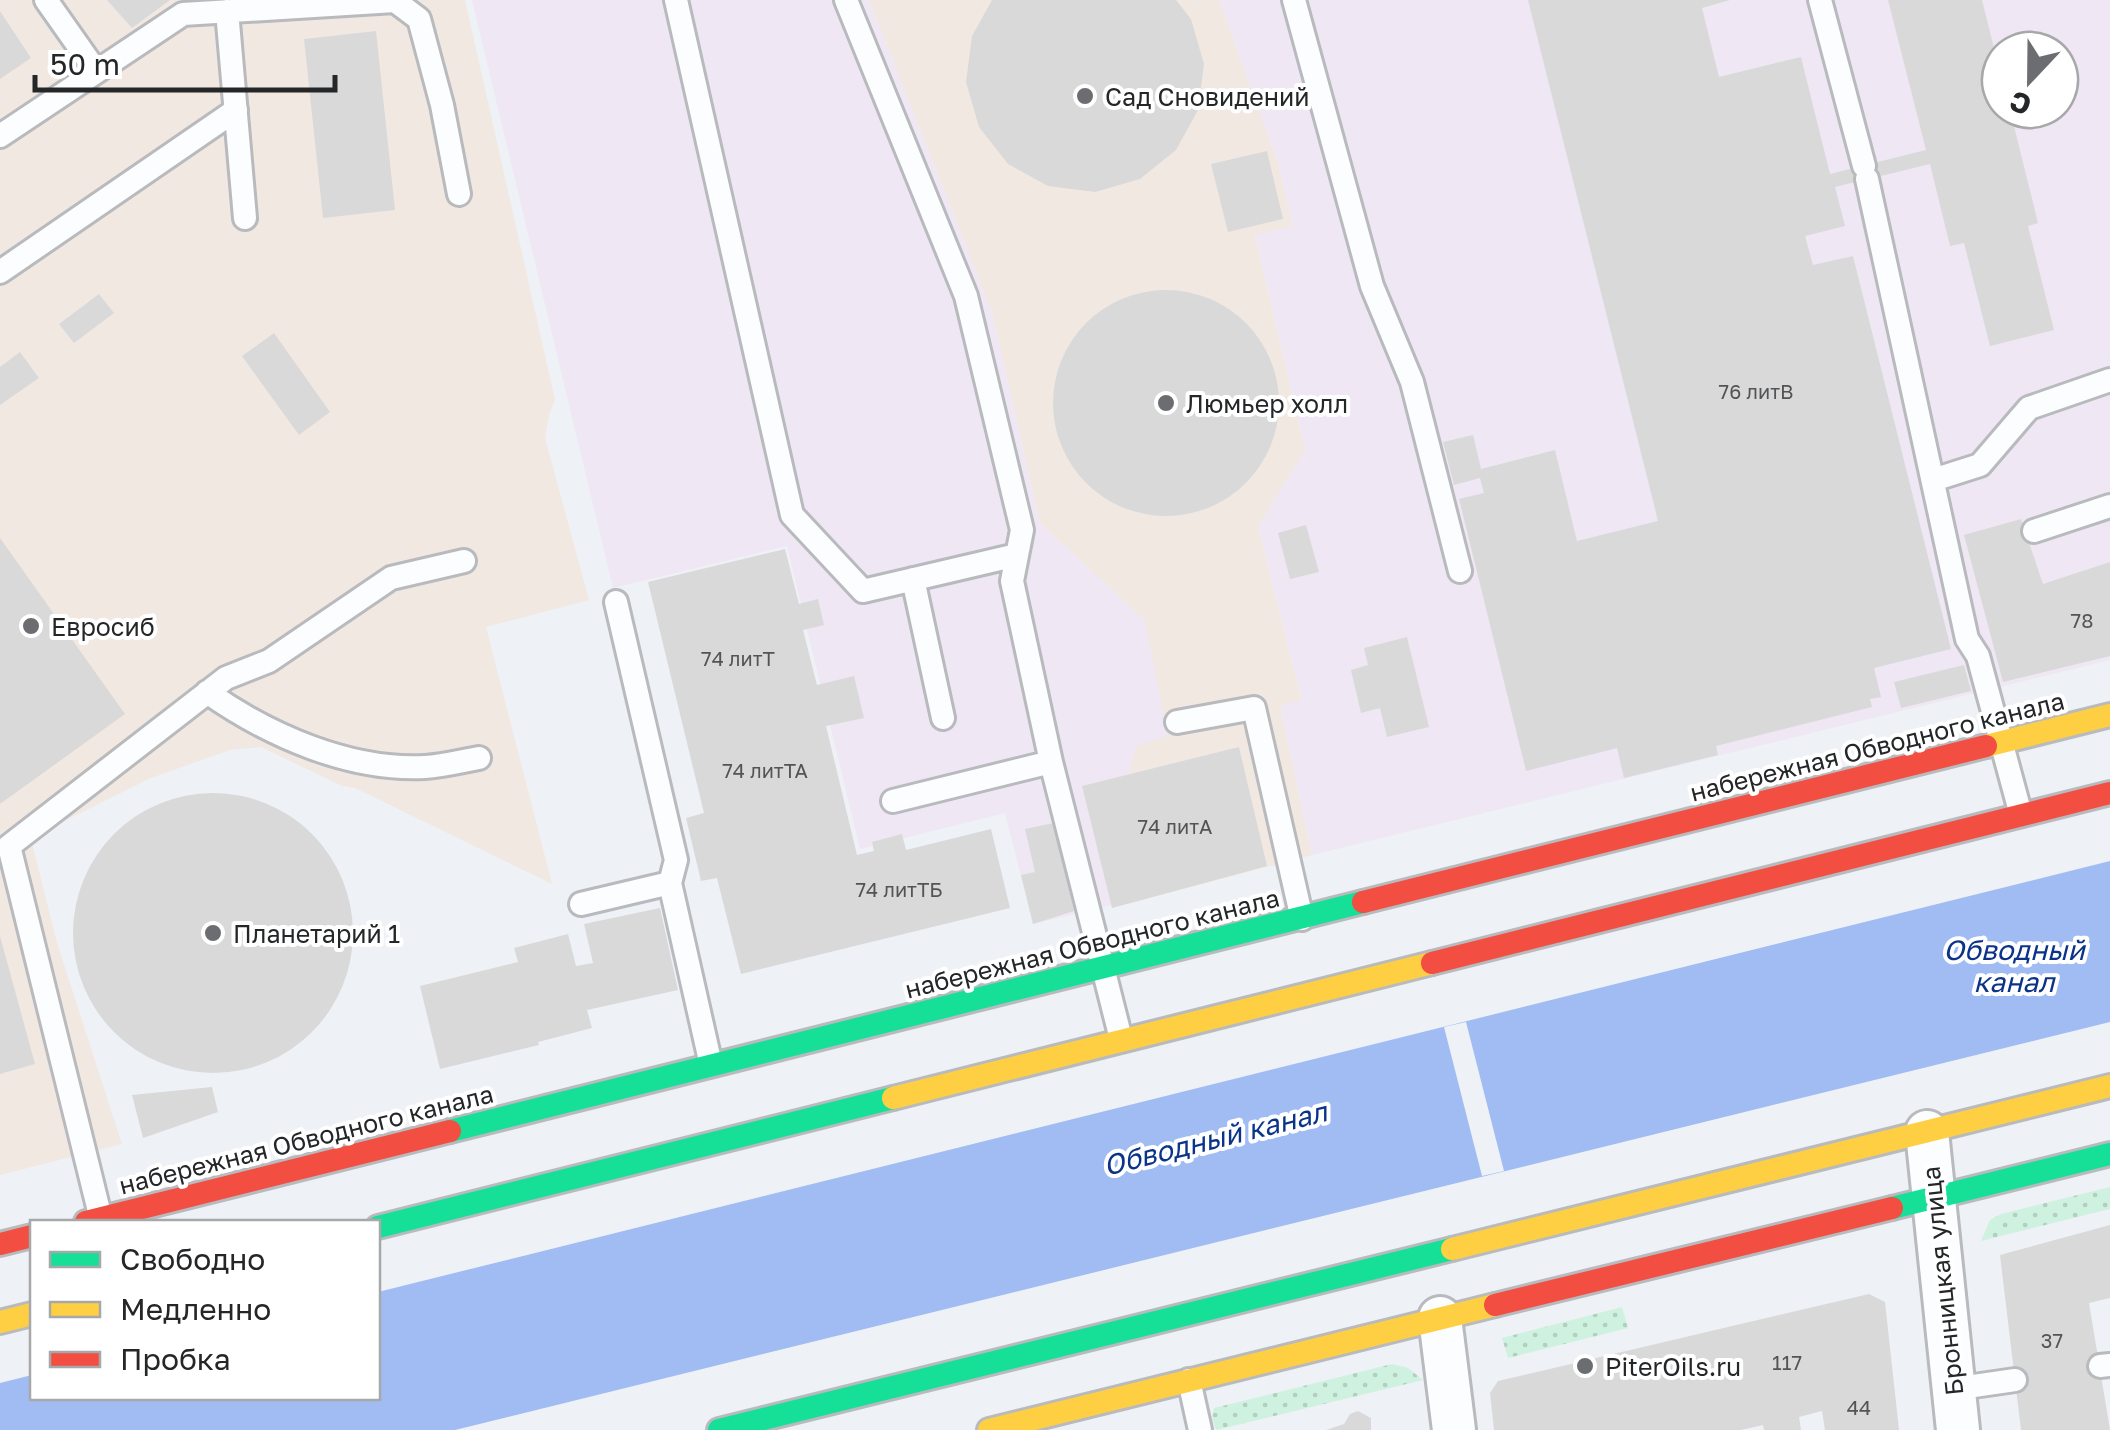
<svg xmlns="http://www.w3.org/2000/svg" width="2110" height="1430" viewBox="0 0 2110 1430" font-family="'Golos Text',sans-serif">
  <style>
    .commercial { fill: #f2e8e2 }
    .industrial { fill: #efe7f3; fill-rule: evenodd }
    .grass { fill: url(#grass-dots) }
    .water { fill: #a0bcf3 }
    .pier { fill: #eef1f5 }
    .building { fill: #d9d9da }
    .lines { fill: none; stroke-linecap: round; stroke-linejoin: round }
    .lane-casing { stroke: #b8babd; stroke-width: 28 }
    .street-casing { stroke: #b8babd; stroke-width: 48 }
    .fast-casing { stroke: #b8babd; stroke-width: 28 }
    .slow-casing { stroke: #b8babd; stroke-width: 28 }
    .jam-casing { stroke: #b8babd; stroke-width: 28 }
    .lane { stroke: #fcfdfe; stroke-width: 22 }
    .street { stroke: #fcfdfe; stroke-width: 42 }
    .fast { stroke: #16e098; stroke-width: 22 }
    .slow { stroke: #ffcf43; stroke-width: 22 }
    .jam { stroke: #f24e42; stroke-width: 22 }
    .poi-dot { fill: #6b6d70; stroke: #fff; stroke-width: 4 }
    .labels { text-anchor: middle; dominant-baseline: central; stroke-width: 8; stroke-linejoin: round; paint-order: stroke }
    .number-label { font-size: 20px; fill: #535456 }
    .poi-label { font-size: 25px; fill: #242628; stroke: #fff; text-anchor: start }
    .street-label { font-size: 25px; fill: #242628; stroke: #fff }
    .water-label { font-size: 28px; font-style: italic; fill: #0b3389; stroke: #fff }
  </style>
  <defs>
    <pattern id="grass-dots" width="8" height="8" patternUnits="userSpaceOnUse" patternTransform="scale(2.5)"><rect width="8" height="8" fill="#cff2e0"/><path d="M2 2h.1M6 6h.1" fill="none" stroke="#b2cfc0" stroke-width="1.8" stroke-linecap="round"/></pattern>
  </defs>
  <rect width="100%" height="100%" fill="#eef1f5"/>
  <path class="commercial" d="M0,0H465L555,400L549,415L545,438L589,600L486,627L552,884L355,788L342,786L261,747L230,750L151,778L44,831L32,843L57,943L122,1144L0,1175Z
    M869,0H1219L1278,163L1293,226L1255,236L1305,450L1258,527L1302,701L1280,706L1312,855L1112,908L1082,786L1145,621L1040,523L992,312Z"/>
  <path class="industrial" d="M472,0H869L992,312L1040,523L1145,621L1168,736L1137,746L1128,775L1112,905L1033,924L1005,813L860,849L787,546L613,588Z
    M1219,0H2110V660L1312,855L1280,706L1302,700L1258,527L1305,450L1255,235L1293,226L1278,163ZM2000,50H2060V110H2000Z"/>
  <path class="grass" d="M2110,1187V1209L1981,1241L1990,1220L2001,1214Z
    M1622,1307L1628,1328L1508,1358L1502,1338Z
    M1392,1364L1408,1368L1423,1380L1216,1430L1212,1418L1214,1408Z"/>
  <path class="water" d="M2110,861V1022L455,1430H0V1383L32,1375V1398H378V1292Z"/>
  <path class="pier" d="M1466,1022L1504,1171L1482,1176L1444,1027Z"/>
  <path class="building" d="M107,0H170L132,28Z
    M992,0H1176L1191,19L1204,64L1198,110L1176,150L1140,179L1095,192L1048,186L1008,164L979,127L966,82L972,36Z
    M1528,0H1730L1702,8L1719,77L1801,57L1830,174L1926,150L1888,0H1982L2000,72V110H2010L2038,223L2028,226L2054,330L1990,346L1964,243L1950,246L1930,164L1835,187L1845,226L1805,236L1813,265L1853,256L1951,649L1874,668L1881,697L1870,699L1872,707L1716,746L1718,755L1624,778L1617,748L1526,771L1459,499L1484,493L1480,478L1454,485L1443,442L1473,435L1481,469L1555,450L1577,541L1658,521Z
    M0,11L31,58L0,79Z
    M376,31L395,210L323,218L304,39Z
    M1267,151L1283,219L1228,232L1211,164Z
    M1053 403a113 113 0 1 1 226 0a113 113 0 1 1-226 0Z
    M99,294L114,313L74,343L59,324Z
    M274,333L330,412L299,435L242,356Z
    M20,352L39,378L0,405V367Z
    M2021,519L2043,584L2110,562V656L2003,682L1964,535Z
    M1306,525L1319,572L1290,579L1278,533Z
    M0,538L125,714L0,804Z
    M785,549L799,604L818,599L824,625L803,630L817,685L854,676L864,718L826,726L857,855L874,851L872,842L902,834L906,850L991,829L1010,908L741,974L717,878L701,881L686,818L704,813L648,582Z
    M1407,637L1429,727L1387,737L1380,708L1361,713L1351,670L1368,665L1364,648Z
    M1964,665L1971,691L1901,708L1894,682Z
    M1239,747L1267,866L1112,908L1082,786Z
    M73 933a140 140 0 1 1 280 0a140 140 0 1 1-280 0Z
    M1054,823L1074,911L1033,924L1021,875L1035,872L1025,829Z
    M660,908L678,990L587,1010L592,1028L538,1042L539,1045L440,1069L420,986L518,962L514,948L568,934L576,966L593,963L584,924Z
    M0,936L35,1064L0,1074Z
    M212,1087L218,1112L143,1138L132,1095Z
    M2110,1225V1298L2089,1303L2110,1430H2021L2000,1255Z
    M1869,1294L1885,1302L1899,1430H1825L1822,1411L1799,1417L1801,1430H1764L1763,1425L1741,1430H1494L1490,1393L1498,1381Z
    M1358,1411L1371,1418V1430H1326L1344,1424L1350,1414Z"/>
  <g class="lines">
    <defs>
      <path id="lane" d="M46,0L96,71
        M676,0L792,515L863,591L1017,555
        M846,0L966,296L1022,530L1012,581L1051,762L1121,1039
        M1294,0L1372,286L1412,382L1460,571
        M1820,0L1864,166
        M227,11L245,218
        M0,136L183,14L395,1L419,19L442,105L459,194
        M1867,179L1967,639L1978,656L2021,815
        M0,272L236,110
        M1933,480L1980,465L2029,408L2110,380
        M2034,531L2110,506
        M913,579L943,718
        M616,602L676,860L670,883L711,1065
        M207,692C268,735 349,771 425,767C443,766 462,761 479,758
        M1177,722L1254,708L1302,919
        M893,801L1051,762
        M581,904L670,883
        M101,1219L9,846L226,678L269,661L391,578L464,561
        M2100,1366L2110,1365
        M1189,1380L1200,1430
        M1953,1389L2015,1380"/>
      <path id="street" d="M1927,1132L1958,1430
        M1440,1318L1454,1430"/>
      <path id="fast" d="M450,1131L1363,902
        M1892,1208L2110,1154
        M378,1227L893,1098
        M719,1430L1452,1249"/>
      <path id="slow" d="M1986,746L2110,715
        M893,1098L1432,963
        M1452,1249L2110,1086
        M0,1322L32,1314
        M989,1430L1495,1305"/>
      <path id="jam" d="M1363,902L1986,746
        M1432,963L2110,793
        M86,1222L450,1131
        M0,1244L32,1236
        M1495,1305L1892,1208"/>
    </defs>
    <use href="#lane" class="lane-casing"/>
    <use href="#street" class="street-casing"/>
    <use href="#fast" class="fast-casing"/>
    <use href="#slow" class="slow-casing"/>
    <use href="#jam" class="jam-casing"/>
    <use href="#lane" class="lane"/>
    <use href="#street" class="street"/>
    <use href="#fast" class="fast"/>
    <use href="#slow" class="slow"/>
    <use href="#jam" class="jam"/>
  </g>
  <g class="poi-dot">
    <circle cx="1085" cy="96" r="10"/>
    <circle cx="1166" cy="403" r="10"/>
    <circle cx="31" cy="626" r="10"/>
    <circle cx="213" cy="933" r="10"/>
    <circle cx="1585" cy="1366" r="10"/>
  </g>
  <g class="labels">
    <g class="number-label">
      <text x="1756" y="391">76 литВ</text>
      <text x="2082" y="620">78</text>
      <text x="738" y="658">74 литТ</text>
      <text x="765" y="770">74 литТА</text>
      <text x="1175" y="826">74 литА</text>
      <text x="899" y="889">74 литТБ</text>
      <text x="2052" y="1340">37</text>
      <text x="1787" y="1362">117</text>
      <text x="1859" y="1407">44</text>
    </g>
    <g class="poi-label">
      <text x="1105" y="96">Сад Сновидений</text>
      <text x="1186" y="403">Люмьер холл</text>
      <text x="51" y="626">Евросиб</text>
      <text x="233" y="933">Планетарий 1</text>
      <text x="1605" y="1366">PiterOils.ru</text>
    </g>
    <g class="street-label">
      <text transform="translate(1877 746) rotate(-14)">набережная Обводного канала</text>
      <text transform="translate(1092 943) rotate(-14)">набережная Обводного канала</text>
      <text transform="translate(306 1139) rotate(-14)">набережная Обводного канала</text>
      <text transform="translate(1942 1281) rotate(-96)">Бронницкая улица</text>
    </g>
    <g class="water-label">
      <text x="2014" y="949">Обводный<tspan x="2014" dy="32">канал</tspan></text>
      <text transform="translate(1215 1138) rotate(-14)">Обводный канал</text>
    </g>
  </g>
  <rect x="30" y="1220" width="350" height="180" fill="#ffffff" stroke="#a7a8a9" stroke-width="2.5"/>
  <rect x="50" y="1252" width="50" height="15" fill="#16e098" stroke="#a7a8a9" stroke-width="2.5"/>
  <text x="120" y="1270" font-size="30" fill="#242628">Свободно</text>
  <rect x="50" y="1302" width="50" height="15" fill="#ffcf43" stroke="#a7a8a9" stroke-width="2.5"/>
  <text x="120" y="1320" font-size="30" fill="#242628">Медленно</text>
  <rect x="50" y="1352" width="50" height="15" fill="#f24e42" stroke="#a7a8a9" stroke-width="2.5"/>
  <text x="120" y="1370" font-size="30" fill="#242628">Пробка</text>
  <g transform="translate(2030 80) rotate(202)"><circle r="48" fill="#ffffff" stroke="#a7a8a9" stroke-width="2.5"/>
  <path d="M0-8L18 38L0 25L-18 38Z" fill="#6b6d70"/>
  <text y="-15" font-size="28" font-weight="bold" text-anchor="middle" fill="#242628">С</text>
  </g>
  <path d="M35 75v15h300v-15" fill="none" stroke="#242628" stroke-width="5"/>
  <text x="50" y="75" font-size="30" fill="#242628" stroke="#ffffff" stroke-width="8" paint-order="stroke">50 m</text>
</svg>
